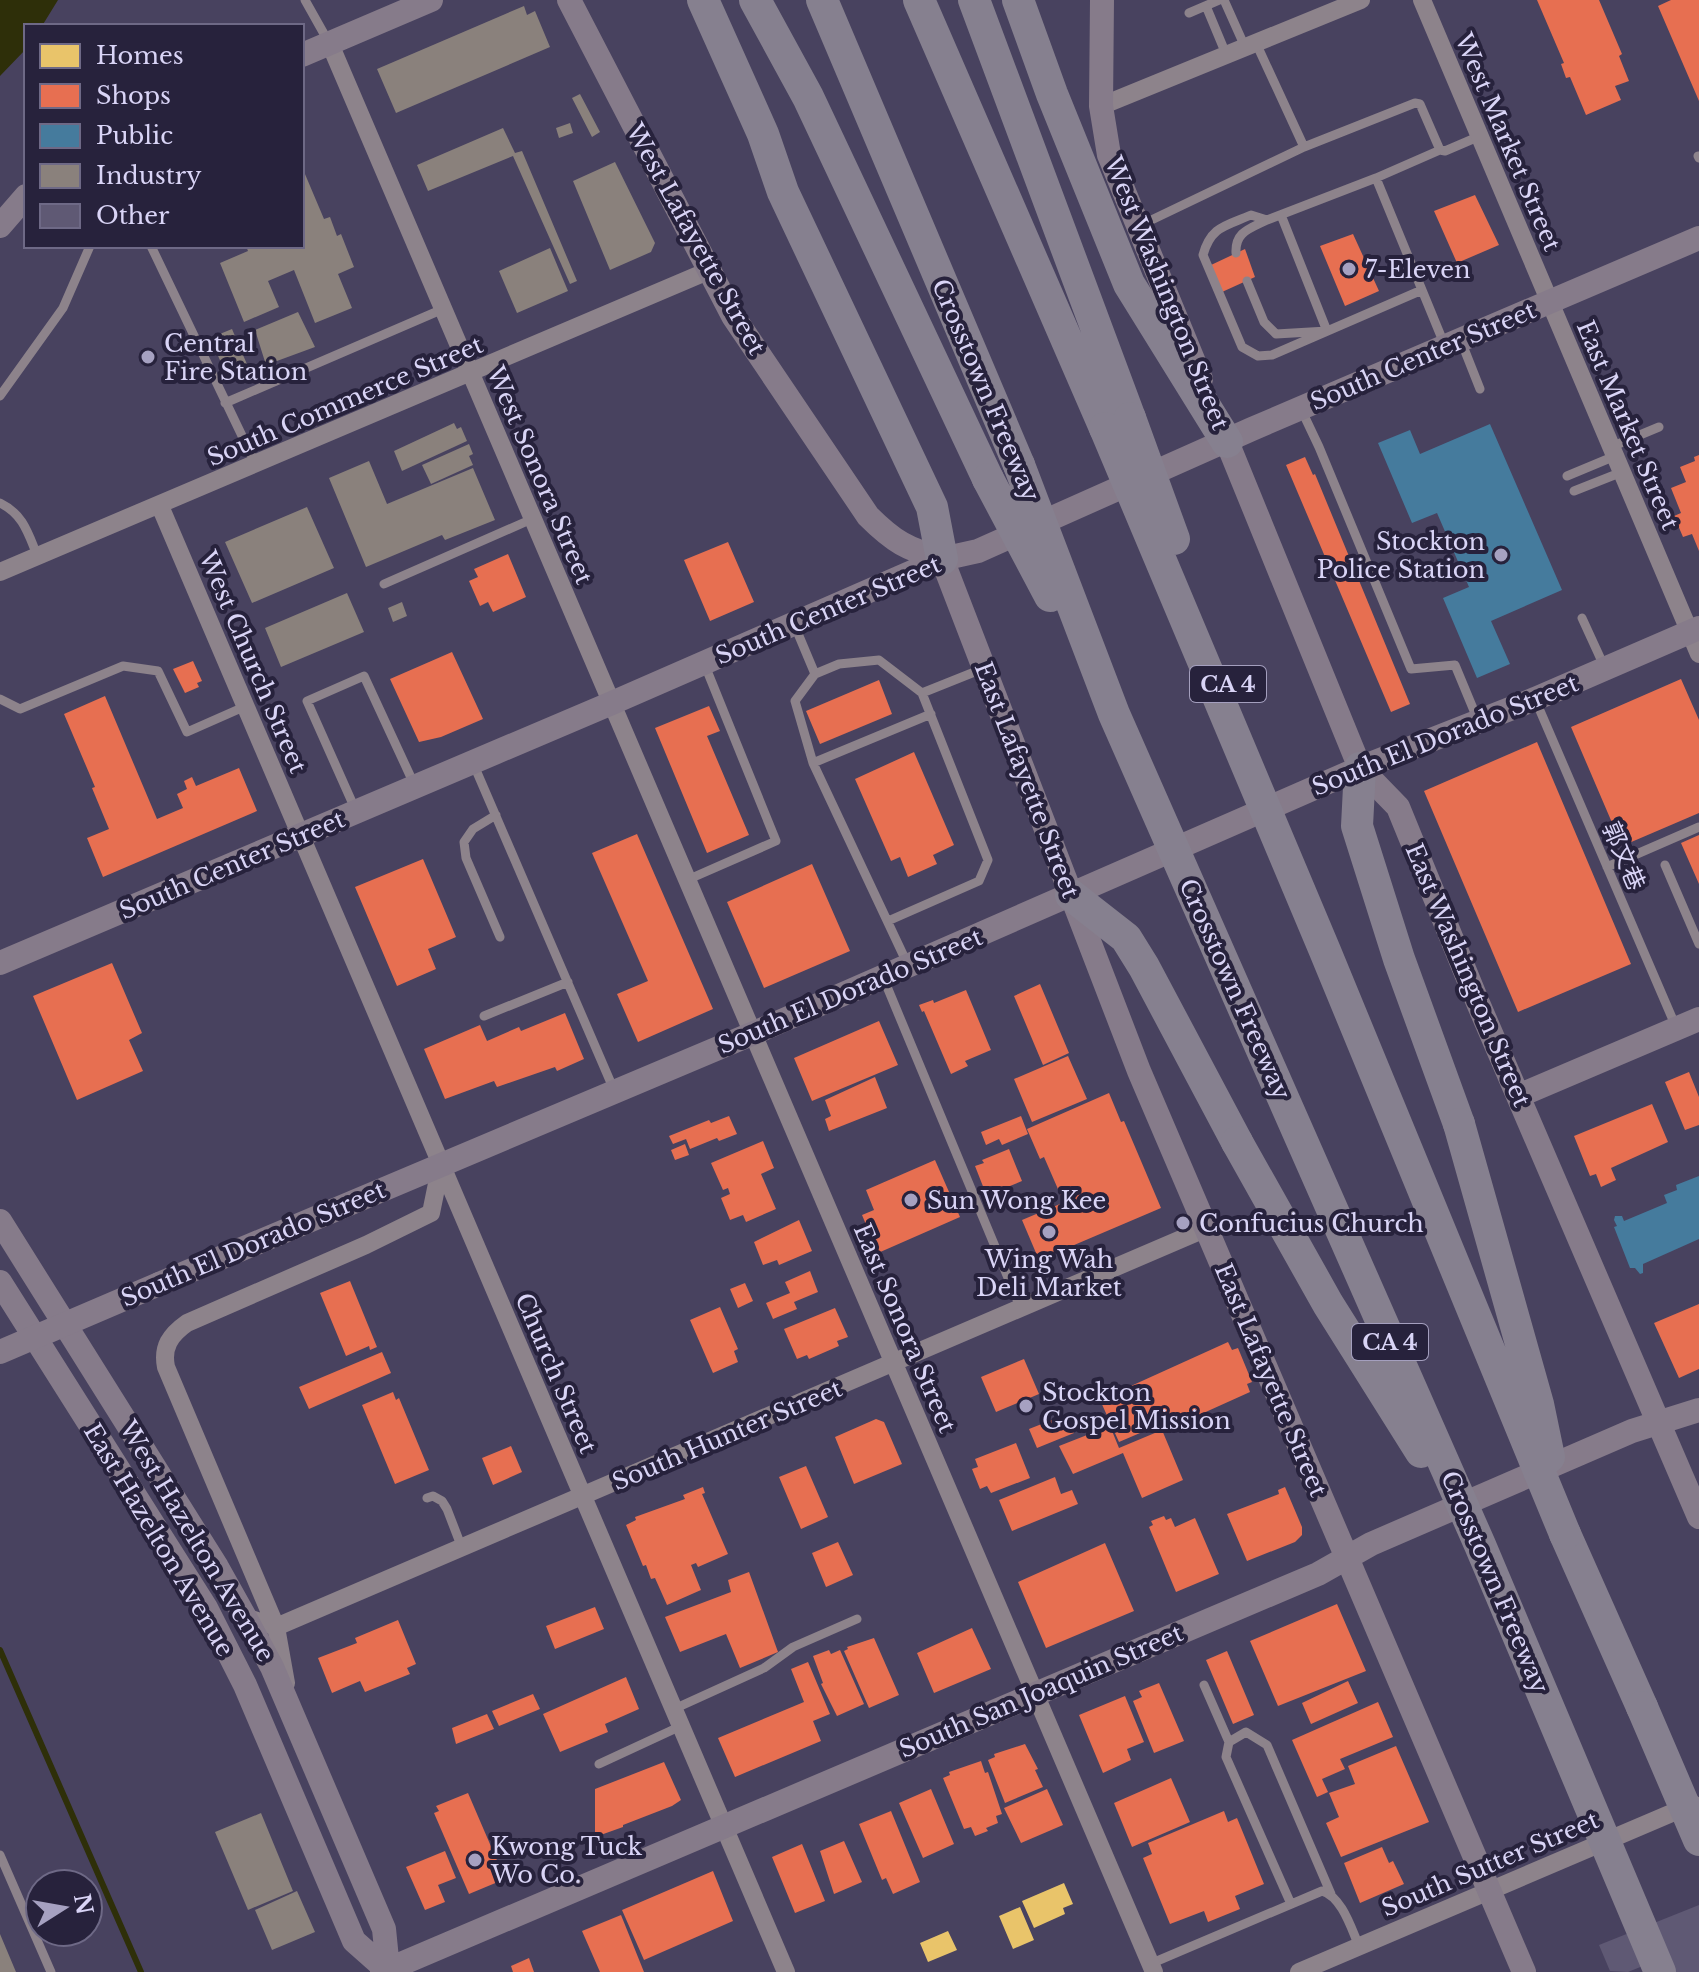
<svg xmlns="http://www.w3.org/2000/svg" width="1699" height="1972" viewBox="0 0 1699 1972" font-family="'Libre Baskerville','Noto Sans SC',serif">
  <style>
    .water { fill: #2e2f09 }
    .homes { fill: #e9c46a }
    .shops { fill: #e76f51 }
    .public { fill: #457b9d }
    .industry { fill: #8a817c }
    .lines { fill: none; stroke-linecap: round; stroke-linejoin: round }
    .stream { stroke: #2e2f09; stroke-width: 6 }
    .building { fill: #5f5974 }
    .lane { stroke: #8d838b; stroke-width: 9 }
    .street { stroke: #8d838b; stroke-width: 18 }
    .secondary { stroke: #867b8a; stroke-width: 24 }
    .highway { stroke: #86808f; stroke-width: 32 }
    .secondary-bridge { stroke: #867b8a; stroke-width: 24 }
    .highway-bridge { stroke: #86808f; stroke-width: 32 }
    .poi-dot { fill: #a6a1c1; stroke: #27223c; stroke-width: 3 }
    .labels { text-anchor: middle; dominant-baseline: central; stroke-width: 8; stroke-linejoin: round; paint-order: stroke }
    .shield { fill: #27223c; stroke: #a49fbe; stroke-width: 2 }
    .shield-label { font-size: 22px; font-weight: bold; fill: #d9d4f6 }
    .street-label { font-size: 24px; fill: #d9d4f6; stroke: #27223c }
    .poi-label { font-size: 24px; fill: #d9d4f6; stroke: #27223c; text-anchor: start }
  </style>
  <rect width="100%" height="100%" fill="#48425f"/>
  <path class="water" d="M0,0H58L42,26H26V49L0,76Z"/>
  <path class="homes" d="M1064,1883L1073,1904L1063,1908L1065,1914L1034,1928L1022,1901Z
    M1020,1907L1034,1940L1013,1949L999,1916Z
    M948,1931L957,1950L928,1962L920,1943Z"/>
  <path class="shops" d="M1537,0H1599L1622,54L1619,56L1629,81L1615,86L1621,100L1586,115L1570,77L1566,78L1561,64L1564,63Z
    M1671,0H1699V101L1658,6Z
    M1475,195L1499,245L1457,263L1434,211Z
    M1353,234L1379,291L1345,306L1320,246Z
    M1245,249L1255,277L1222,292L1211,265Z
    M1699,455V551L1692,534L1683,537L1674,516L1681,513L1671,488L1686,482L1680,467L1695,461L1694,457Z
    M1305,457L1313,475L1315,474L1410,704L1391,712L1286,465Z
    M728,542L754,602L710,621L684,560Z
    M508,554L526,597L493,612L488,602L480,606L469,581L478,577L474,569Z
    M452,652L483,719L441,737L419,742L390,679Z
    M193,661L202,681L197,683L199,687L185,693L173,669Z
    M1681,679L1699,720V813L1622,846L1571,727Z
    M879,680L892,714L820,744L806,711Z
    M105,696L157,819L183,808L177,794L187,789L184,781L192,777L196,786L239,768L257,811L103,877L87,838L109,829L92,788L95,787L64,714Z
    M709,706L720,731L707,736L749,835L707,853L655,728Z
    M1537,742L1631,964L1518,1012L1424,791Z
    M914,752L954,845L933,855L937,864L908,877L900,857L891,861L855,779Z
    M637,834L713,1009L638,1042L617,994L648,981L592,853Z
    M1699,835V884L1681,843Z
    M423,859L456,937L428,949L436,969L397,986L355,887Z
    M812,864L850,951L764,988L727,902Z
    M112,963L142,1033L129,1040L143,1071L77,1100L33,996Z
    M1040,984L1069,1053L1043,1065L1014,996Z
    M966,990L991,1050L965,1061L968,1066L951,1074L924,1011L922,1012L919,1005L933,1000L934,1003Z
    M565,1013L584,1059L557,1071L555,1067L497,1087L494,1081L445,1099L424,1049L480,1025L487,1041L519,1027L521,1031Z
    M879,1021L898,1065L812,1101L794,1058Z
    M1068,1056L1087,1099L1032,1122L1014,1079Z
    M1689,1072L1699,1097V1125L1685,1130L1665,1082Z
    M875,1077L887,1108L829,1131L825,1119L831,1116L825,1100Z
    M1109,1093L1121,1122L1124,1121L1161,1208L1039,1260L1022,1220L1060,1204L1063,1212L1067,1210L1063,1200L1072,1197L1070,1193L1061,1196L1044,1157L1040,1159L1027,1129Z
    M1652,1104L1668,1142L1611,1168L1616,1180L1601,1187L1596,1174L1590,1176L1574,1136Z
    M729,1116L737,1134L719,1141L717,1138L690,1149L686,1139L673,1144L669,1136L709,1120L711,1123Z
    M1021,1116L1028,1134L1002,1145L999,1139L986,1145L981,1132Z
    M763,1141L774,1168L761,1174L776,1209L746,1222L743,1215L730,1220L721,1198L730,1194L728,1188L723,1190L711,1163Z
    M685,1144L689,1155L675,1160L671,1150Z
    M1009,1149L1022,1181L1010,1186L1011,1190L1004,1194L1002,1188L986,1194L975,1166L984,1163L982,1160Z
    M935,1160L960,1217L878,1253L862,1215L874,1210L866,1190Z
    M799,1220L812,1251L779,1265L777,1260L763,1265L754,1242Z
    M810,1271L818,1292L794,1302L797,1309L773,1319L766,1303L790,1293L785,1282Z
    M350,1281L377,1347L370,1350L369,1346L346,1356L320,1293Z
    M745,1283L753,1301L738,1308L730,1289Z
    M1699,1304V1369L1679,1378L1654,1323Z
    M720,1307L738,1349L734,1351L738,1362L713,1373L690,1320Z
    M835,1308L848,1337L837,1341L839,1346L809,1359L807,1355L797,1359L784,1329Z
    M1228,1342L1232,1350L1238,1348L1252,1382L1247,1384L1250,1392L1199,1415L1196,1409L1119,1442L1100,1400Z
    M382,1352L391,1373L309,1409L299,1387Z
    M1024,1359L1039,1394L996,1412L981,1377Z
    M393,1392L396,1400L399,1398L429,1470L395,1484L362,1405Z
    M1067,1414L1074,1433L1037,1448L1029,1429Z
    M876,1419L884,1422L902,1464L854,1484L835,1437Z
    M1110,1426L1119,1448L1162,1430L1183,1480L1142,1498L1123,1453L1073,1474L1059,1446Z
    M1016,1443L1030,1478L991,1493L987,1486L980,1489L972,1469L978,1467L975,1459Z
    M511,1446L522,1472L493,1485L482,1458Z
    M806,1466L828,1517L801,1529L779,1477Z
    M1055,1477L1061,1494L1072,1490L1078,1504L1012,1531L999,1500Z
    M703,1487L705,1493L702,1494L728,1554L698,1567L696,1563L691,1565L701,1590L667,1605L655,1578L651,1579L646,1565L643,1566L626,1525L636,1520L635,1517L685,1499L683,1495Z
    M1285,1487L1302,1527V1535L1295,1542L1247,1561L1227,1514L1279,1494L1278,1490Z
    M1164,1516L1166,1520L1171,1518L1175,1527L1195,1518L1219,1574L1176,1592L1149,1527L1153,1525L1151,1521Z
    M838,1542L853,1575L826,1587L812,1553Z
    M1105,1543L1134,1611L1046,1648L1018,1582Z
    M749,1572L778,1652L740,1668L726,1634L680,1652L665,1617L731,1592L728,1580Z
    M1337,1604L1366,1671L1278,1706L1250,1641Z
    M595,1607L604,1629L555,1649L546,1626Z
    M398,1620L416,1664L407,1668L410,1674L365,1692L360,1681L332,1693L318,1658L357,1643L355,1638Z
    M972,1628L991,1669L934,1693L917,1653Z
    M874,1638L899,1695L869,1708L844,1651L848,1649L847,1647Z
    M829,1650L831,1654L840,1650L864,1704L837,1716L821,1684L823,1683L813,1656Z
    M1227,1651L1254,1715L1233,1724L1206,1660Z
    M808,1662L830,1714L813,1721L821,1741L735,1777L718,1738L804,1702L791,1669Z
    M626,1677L639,1709L605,1724L608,1732L560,1752L543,1714Z
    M1348,1681L1358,1703L1311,1724L1302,1703Z
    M1159,1683L1184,1741L1154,1753L1133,1701L1142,1697L1139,1691Z
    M533,1694L540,1709L499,1726L492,1711Z
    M1125,1696L1144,1742L1127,1749L1131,1760L1103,1773L1079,1715Z
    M1378,1702L1393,1737L1340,1759L1345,1769L1322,1779L1328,1792L1317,1797L1292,1740Z
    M487,1714L494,1729L456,1744L452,1728Z
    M1025,1744L1038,1769L1035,1770L1043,1787L1005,1803L988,1760L995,1757L994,1754Z
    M1396,1746L1429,1822L1341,1857L1326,1823L1339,1817L1329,1793L1355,1784L1348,1766Z
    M981,1761L985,1773L988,1772L1002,1814L996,1816L998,1823L986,1828L988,1831L975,1836L971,1827L964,1829L943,1778L950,1775L949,1772Z
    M664,1762L681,1800L672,1806L623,1825V1827L595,1837V1789Z
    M1171,1778L1190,1822L1132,1847L1114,1803Z
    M931,1789L954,1844L923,1858L899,1803Z
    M1047,1789L1063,1825L1021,1843L1004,1808Z
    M468,1793L505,1879L469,1894L434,1813L439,1811L436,1806Z
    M891,1811L920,1882L893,1894L886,1878L882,1880L859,1824Z
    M1224,1811L1228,1822L1237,1818L1264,1884L1235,1896L1240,1909L1208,1922L1204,1911L1170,1924L1143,1858L1152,1854L1148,1843Z
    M844,1841L862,1882L834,1894L820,1851Z
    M802,1844L825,1901L795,1913L772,1857Z
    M1382,1847L1389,1863L1393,1861L1404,1884L1360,1903L1344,1863Z
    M445,1851L456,1878L438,1885L445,1902L425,1910L406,1867Z
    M713,1871L733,1921L644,1960L622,1910Z
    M621,1915L644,1972H600L582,1931Z
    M529,1958L534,1972H513L511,1966Z"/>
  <path class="public" d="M1490,424L1562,590L1491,621L1510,664L1477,678L1443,598L1469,587L1437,513L1412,523L1378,443L1410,430L1420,454Z
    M1699,1176V1239L1643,1264V1273L1640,1274L1635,1268H1630L1614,1227L1617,1226L1614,1220L1615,1216H1622L1624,1221L1667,1203L1664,1195L1677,1190L1676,1185Z"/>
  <path class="industry" d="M524,6L527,15L535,11L550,47L396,113L377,69Z
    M580,94L600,132L592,137L572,98Z
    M570,123L573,133L559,138L556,128Z
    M503,128L515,153L522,151L577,281L570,284L513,156L428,191L417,165Z
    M615,162L655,243L651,252L610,270L573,181Z
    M302,167L324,219L330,217L337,236L341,234L354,267L338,274L352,308L315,323L294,270L268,281L279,307L244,322L220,263L248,251L246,246H302Z
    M550,248L568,291L517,313L499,271Z
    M298,312L315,347L266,365L255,330Z
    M232,329L249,369L228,378L210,338Z
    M454,423L457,429L461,427L467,441L402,471L394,451Z
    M469,444L473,454L469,456L473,465L431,484L422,465Z
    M369,461L387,504L473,468L495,520L445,540L442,535L366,567L329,478Z
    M307,507L334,568L252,603L225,542Z
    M347,593L364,632L281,667L265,628Z
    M402,602L407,616L393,622L388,608Z
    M261,1813L293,1891L248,1910L215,1832Z
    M297,1891L315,1932L272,1950L255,1910Z
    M0,1934L16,1972H0Z"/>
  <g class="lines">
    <path class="stream" d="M0,1650L141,1972"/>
  </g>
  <path class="building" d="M1699,1905V1972H1672L1665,1957L1628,1972L1610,1971L1599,1945Z"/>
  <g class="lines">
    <path class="lane" d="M305,0L328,41
      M1224,0L1245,47
      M1206,6L1226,54
      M1189,13L1219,0
      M1256,43L1304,147L1415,103L1420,104L1440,150L1445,151L1480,136
      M1440,150L1376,178L1445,346
      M1698,156L1699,158
      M1376,178L1267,220L1251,215C1226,226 1211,226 1203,255L1242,347L1258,356L1272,355L1422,290
      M1141,225L1304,147
      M151,246L256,465
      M1236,253C1235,232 1249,229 1267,220
      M1247,281L1264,322L1276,334L1327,331L1281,215
      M1461,341L1480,389
      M0,396L63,308L90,246
      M225,403L443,309
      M1301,409L1319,447L1411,669L1455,665L1477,718
      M1611,447L1659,427
      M1567,476L1615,456
      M1574,491L1622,472
      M0,503C23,514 28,533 37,555
      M384,584L532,519
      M1582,618L1604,666
      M794,624L815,674L795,701L813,763L907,963
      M815,674L839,664L879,660L922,693L982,669
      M0,699L20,709L123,666L158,671L187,732L246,706
      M1535,699L1676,1027
      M473,763L614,1090
      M813,763L931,714
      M356,811L307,701L364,676L414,784
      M496,815L473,829L464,842L466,858L500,937
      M1665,865L1699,944
      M1607,867L1699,827
      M687,880L776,841L704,663
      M888,921L979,881L988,860L922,693
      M883,977L1021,1309
      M484,1016L568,982
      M427,1498L433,1496L442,1501L447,1509L462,1548
      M1204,1685L1229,1742
      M674,1709L764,1668L793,1647L857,1619
      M599,1764L681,1726
      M0,1855L51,1972
      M1291,1904L1226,1757L1229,1742L1246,1732L1267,1745L1331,1894
      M1150,1964L1322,1891C1342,1897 1351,1928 1359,1946"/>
    <path class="street" d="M1422,0L1699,654
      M330,44L1154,1972
      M1101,106L1361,0
      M160,506L786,1972
      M0,572L708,271
      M245,1617L276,1627L1207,1228
      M286,1683L276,1627L166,1367C162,1347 170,1335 187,1323L366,1245L431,1213L441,1164
      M1299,1972L1693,1804"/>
    <path class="secondary" d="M569,0L733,316L868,516C894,542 907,549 942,559
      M1102,0L1101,106L1109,155L1201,379
      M302,55L431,0
      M0,226L26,196
      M1221,427L1360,768L1398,807L1478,1003L1699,1517
      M942,559L1139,1071L1524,1972
      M0,963L612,703L942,559L978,551L1252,429L1699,238
      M1518,1096L1699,1019
      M0,1221L217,1567L245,1617L272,1667L384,1929L388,1969
      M0,1282L206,1608L245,1685L354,1941L389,1972
      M159,1284L754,1033L1360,768L1535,699L1699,628
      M382,1972L1318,1574L1371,1544L1632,1431L1699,1410"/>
    <path class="highway" d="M703,0L763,134L783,192L932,507L942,559
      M755,0L808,97L988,479
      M822,0L1019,465
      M919,0L1105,428
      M974,0L1130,418
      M1018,0L1052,94L1129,284L1227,442
      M1360,768L1357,826L1399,959L1459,1124
      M1071,895L1126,938L1144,967L1237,1142
      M1565,1534L1642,1707"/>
    <path class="secondary-bridge" d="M0,1352L159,1284"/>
    <path class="highway-bridge" d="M1130,418L1174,539
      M1105,428L1325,951L1565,1534
      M1019,465L1114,714L1480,1545L1660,1972
      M988,479L1050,596
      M1459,1124L1538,1404L1549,1457
      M1237,1142L1328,1304L1421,1452
      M1642,1707L1699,1840"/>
  </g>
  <g class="poi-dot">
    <circle cx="1349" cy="269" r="8"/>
    <circle cx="148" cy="357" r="8"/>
    <circle cx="1501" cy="555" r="8"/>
    <circle cx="911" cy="1200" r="8"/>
    <circle cx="1183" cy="1223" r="8"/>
    <circle cx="1049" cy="1232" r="8"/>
    <circle cx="1026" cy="1406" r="8"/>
    <circle cx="475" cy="1860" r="8"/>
  </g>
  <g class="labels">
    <g class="shield">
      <rect x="1190" y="666" width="76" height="36" rx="6"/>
      <rect x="1352" y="1324" width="76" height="36" rx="6"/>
    </g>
    <g class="shield-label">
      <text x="1228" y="684">CA 4</text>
      <text x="1390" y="1342">CA 4</text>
    </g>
    <g class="street-label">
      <text transform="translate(1508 142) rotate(67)">West Market Street</text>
      <text transform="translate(696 239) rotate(61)">West Lafayette Street</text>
      <text transform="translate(1167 293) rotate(68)">West Washington Street</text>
      <text transform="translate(1423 356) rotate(-23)">South Center Street</text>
      <text transform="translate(986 390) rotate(67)">Crosstown Freeway</text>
      <text transform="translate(345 401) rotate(-23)">South Commerce Street</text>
      <text transform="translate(1628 425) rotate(67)">East Market Street</text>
      <text transform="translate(540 475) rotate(67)">West Sonora Street</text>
      <text transform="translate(828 610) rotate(-23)">South Center Street</text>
      <text transform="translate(253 662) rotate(67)">West Church Street</text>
      <text transform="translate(1445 735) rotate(-22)">South El Dorado Street</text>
      <text transform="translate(1027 780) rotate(69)">East Lafayette Street</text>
      <text transform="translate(1624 856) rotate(67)">郭文巷</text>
      <text transform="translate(232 865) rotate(-23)">South Center Street</text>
      <text transform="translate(1468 975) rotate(67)">East Washington Street</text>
      <text transform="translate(1235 989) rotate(66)">Crosstown Freeway</text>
      <text transform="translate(850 991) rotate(-23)">South El Dorado Street</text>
      <text transform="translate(253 1244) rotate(-23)">South El Dorado Street</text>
      <text transform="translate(905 1328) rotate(67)">East Sonora Street</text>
      <text transform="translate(556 1373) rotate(67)">Church Street</text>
      <text transform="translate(1271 1380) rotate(67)">East Lafayette Street</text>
      <text transform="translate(727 1435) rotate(-23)">South Hunter Street</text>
      <text transform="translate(159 1540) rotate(59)">East Hazelton Avenue</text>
      <text transform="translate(197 1541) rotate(59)">West Hazelton Avenue</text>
      <text transform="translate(1495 1582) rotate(67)">Crosstown Freeway</text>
      <text transform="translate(1041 1691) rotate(-23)">South San Joaquin Street</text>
      <text transform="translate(1490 1864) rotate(-23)">South Sutter Street</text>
    </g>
    <g class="poi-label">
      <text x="1365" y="269">7-Eleven</text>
      <text x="164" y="343">Central<tspan x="164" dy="28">Fire Station</tspan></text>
      <text x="1485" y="541" text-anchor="end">Stockton<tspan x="1485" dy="28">Police Station</tspan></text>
      <text x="927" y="1200">Sun Wong Kee</text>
      <text x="1199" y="1223">Confucius Church</text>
      <text x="1049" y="1259" text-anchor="middle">Wing Wah<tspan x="1049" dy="28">Deli Market</tspan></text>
      <text x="1042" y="1392">Stockton<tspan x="1042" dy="28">Gospel Mission</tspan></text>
      <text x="491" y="1846">Kwong Tuck<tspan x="491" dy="28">Wo Co.</tspan></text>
    </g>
  </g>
  <rect x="24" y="24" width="280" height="224" fill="#27223c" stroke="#6e6986" stroke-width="2"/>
  <rect x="40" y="44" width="40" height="24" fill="#e9c46a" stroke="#6e6986" stroke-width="2"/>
  <text x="96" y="64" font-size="24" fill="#d9d4f6">Homes</text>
  <rect x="40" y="84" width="40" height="24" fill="#e76f51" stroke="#6e6986" stroke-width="2"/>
  <text x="96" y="104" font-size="24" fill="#d9d4f6">Shops</text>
  <rect x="40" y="124" width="40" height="24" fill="#457b9d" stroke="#6e6986" stroke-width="2"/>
  <text x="96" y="144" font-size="24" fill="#d9d4f6">Public</text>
  <rect x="40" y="164" width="40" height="24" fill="#8a817c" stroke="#6e6986" stroke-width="2"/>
  <text x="96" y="184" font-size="24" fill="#d9d4f6">Industry</text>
  <rect x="40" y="204" width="40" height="24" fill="#5f5974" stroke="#6e6986" stroke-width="2"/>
  <text x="96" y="224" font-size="24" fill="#d9d4f6">Other</text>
  <g transform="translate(64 1908) rotate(79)"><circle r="38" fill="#27223c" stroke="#6e6986" stroke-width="2"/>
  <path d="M0-6L14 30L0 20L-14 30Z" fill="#a6a1c1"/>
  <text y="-12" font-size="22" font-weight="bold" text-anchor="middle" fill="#d9d4f6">N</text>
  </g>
</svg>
